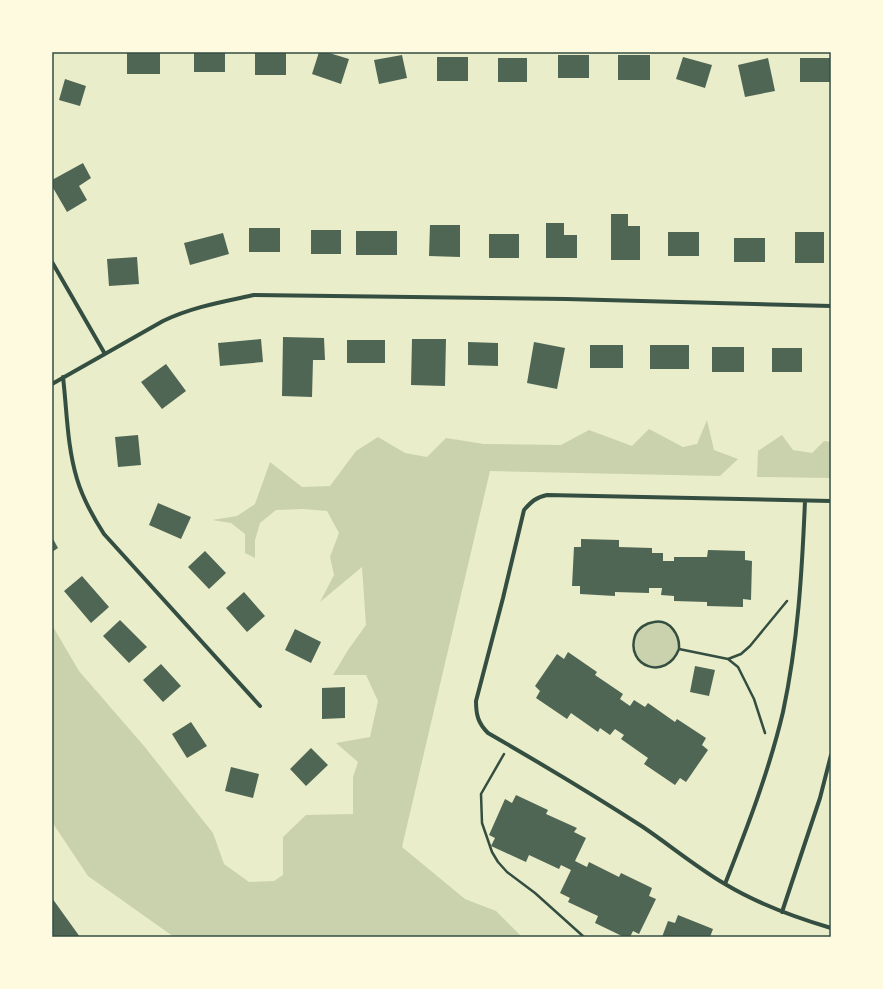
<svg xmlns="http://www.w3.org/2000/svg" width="883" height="989" viewBox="0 0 883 989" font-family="'Golos Text',sans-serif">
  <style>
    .green { fill: #cad2ad }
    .building { fill: #4f6655 }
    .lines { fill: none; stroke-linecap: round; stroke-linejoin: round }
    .path { stroke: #344e41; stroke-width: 2.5 }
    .minor { stroke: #344e41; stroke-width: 4 }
    .neatline { fill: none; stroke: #344e41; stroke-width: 1.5 }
  </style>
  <rect width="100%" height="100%" fill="#e9edc9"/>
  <path class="green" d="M707,420L714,450L738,459L720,476L490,471L402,847L465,899L496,911L522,937H174L88,876L52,822V625L79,671L144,746L213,833L224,864L249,882L274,881L283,875V837L306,815L353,814V777L358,762L336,743L370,737L378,701L366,675H333L348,650L366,625L362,567L320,602L334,575L330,557L339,533L327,511L303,509L276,510L260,523L255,540V558L245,553V534L231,523L212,520L237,516L255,504L270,462L302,487L330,486L356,451L378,437L405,453L427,457L446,438L484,444L561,445L589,430L632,446L649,429L683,447L697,444Z
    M782,435L793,450L812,453L824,441L831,442V478L757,477L758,451Z
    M655,621C659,623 666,623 670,626C686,636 679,662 662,667C657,668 649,665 644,664L634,651C636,633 636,627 655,621Z"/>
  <path class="building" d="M127,52H160V74H127Z
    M194,52H225V72H194Z
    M255,52H286V75H255Z
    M319,52H326L349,59L341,84L312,74Z
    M402,55L407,78L379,84L374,60Z
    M558,55H589V78H558Z
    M618,55H650V80H618Z
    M437,57H468V81H437Z
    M683,57L712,65L705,88L676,79Z
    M498,58H527V82H498Z
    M768,58L775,91L745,97L738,65Z
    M800,58H830V82H800Z
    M65,79L86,86L80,106L59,100Z
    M83,163L91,178L79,186L87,200L67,212L52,186V180Z
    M611,214H628V226H640V260H611Z
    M546,223H564V235H577V258H546Z
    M430,225H460V257L429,256Z
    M249,228H280V252H249Z
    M311,230H341V254H311Z
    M356,231H397V255H356Z
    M668,232H699V256H668Z
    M795,232H824V263H795Z
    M223,233L229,254L190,265L184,243Z
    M489,234H519V258H489Z
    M734,238H765V262H734Z
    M137,257L139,284L109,286L107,259Z
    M283,337L324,338L325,360H313L312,397L282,396Z
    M261,339L263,362L220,366L218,343Z
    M412,339H446L445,386L411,385Z
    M347,340H385V363H347Z
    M468,342L498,343V366L468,365Z
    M534,342L565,348L557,389L527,383Z
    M590,345H623V368H590Z
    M650,345H689V369H650Z
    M712,347H744V372H712Z
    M772,348H802V372H772Z
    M166,364L186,391L162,409L141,382Z
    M138,435L141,465L118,467L115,437Z
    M158,503L191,517L181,539L149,525Z
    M52,537L58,548L52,552Z
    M581,539L619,540V547L652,548V553H663V561H674V557H707L708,550L745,551V560L752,561L751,600L743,599V607L707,606V602L674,601V596L661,595L662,588H649V593L615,592V596L580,594V586H572L574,547H581Z
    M205,551L226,573L209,589L188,567Z
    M82,576L109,607L91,623L64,591Z
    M244,592L265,616L247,632L226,608Z
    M120,620L147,647L129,663L103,636Z
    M295,629L321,642L311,663L285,650Z
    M568,652L597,672L595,675L623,694L620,699L630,706L634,700L645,707L648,703L675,722L677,719L706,738L702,745L708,750L686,782L680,778L675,785L644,764L648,758L621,739L624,735L615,729L610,735L600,728L598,732L571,713L567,719L536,698L540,691L535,686L557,654L564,659Z
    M161,664L181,686L163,702L143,680Z
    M695,666L715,670L709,696L690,692Z
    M345,687V718L322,719V688Z
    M191,722L207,746L187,758L172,734Z
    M311,748L328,765L306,786L290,769Z
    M231,767L259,774L253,798L225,791Z
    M516,795L548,810L546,814L577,828L574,832L586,838L575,861L587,867L589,862L619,877L621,873L652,888L649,896L656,899L639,934L633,931L630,937H624L595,923L598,916L568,902L570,898L560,893L571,870L561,865L559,869L529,855L526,862L491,846L495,838L489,835L505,799L512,803Z
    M52,898L80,937H52Z
    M678,915L713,929L710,937H662L668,921L675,923Z"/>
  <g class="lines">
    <path class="path" d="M679,649C666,682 625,666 635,636C638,628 646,623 654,622C670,619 680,635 679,649L728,659L738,667L754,699L765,733
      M728,659L741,654L750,646L787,601
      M504,754L481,794L482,823L492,852L498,862L507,872L535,893L584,937"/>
    <path class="minor" d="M52,262L105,354
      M63,377C67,411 67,446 77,479C83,499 93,517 104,534L260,706
      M52,384L163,321C192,307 222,302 254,295L566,299L831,306
      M831,501L547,495C536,497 531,502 524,510L503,598L476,701C476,715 478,723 488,733C540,763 592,794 643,827C671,846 696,867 725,884C758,904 794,917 831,928
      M725,884C747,828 769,771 783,712C798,642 802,572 805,501
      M782,912L820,798L831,755"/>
  </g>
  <rect width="883" height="989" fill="none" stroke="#fefae0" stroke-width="106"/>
  <rect x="53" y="53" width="777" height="883" class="neatline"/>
</svg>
